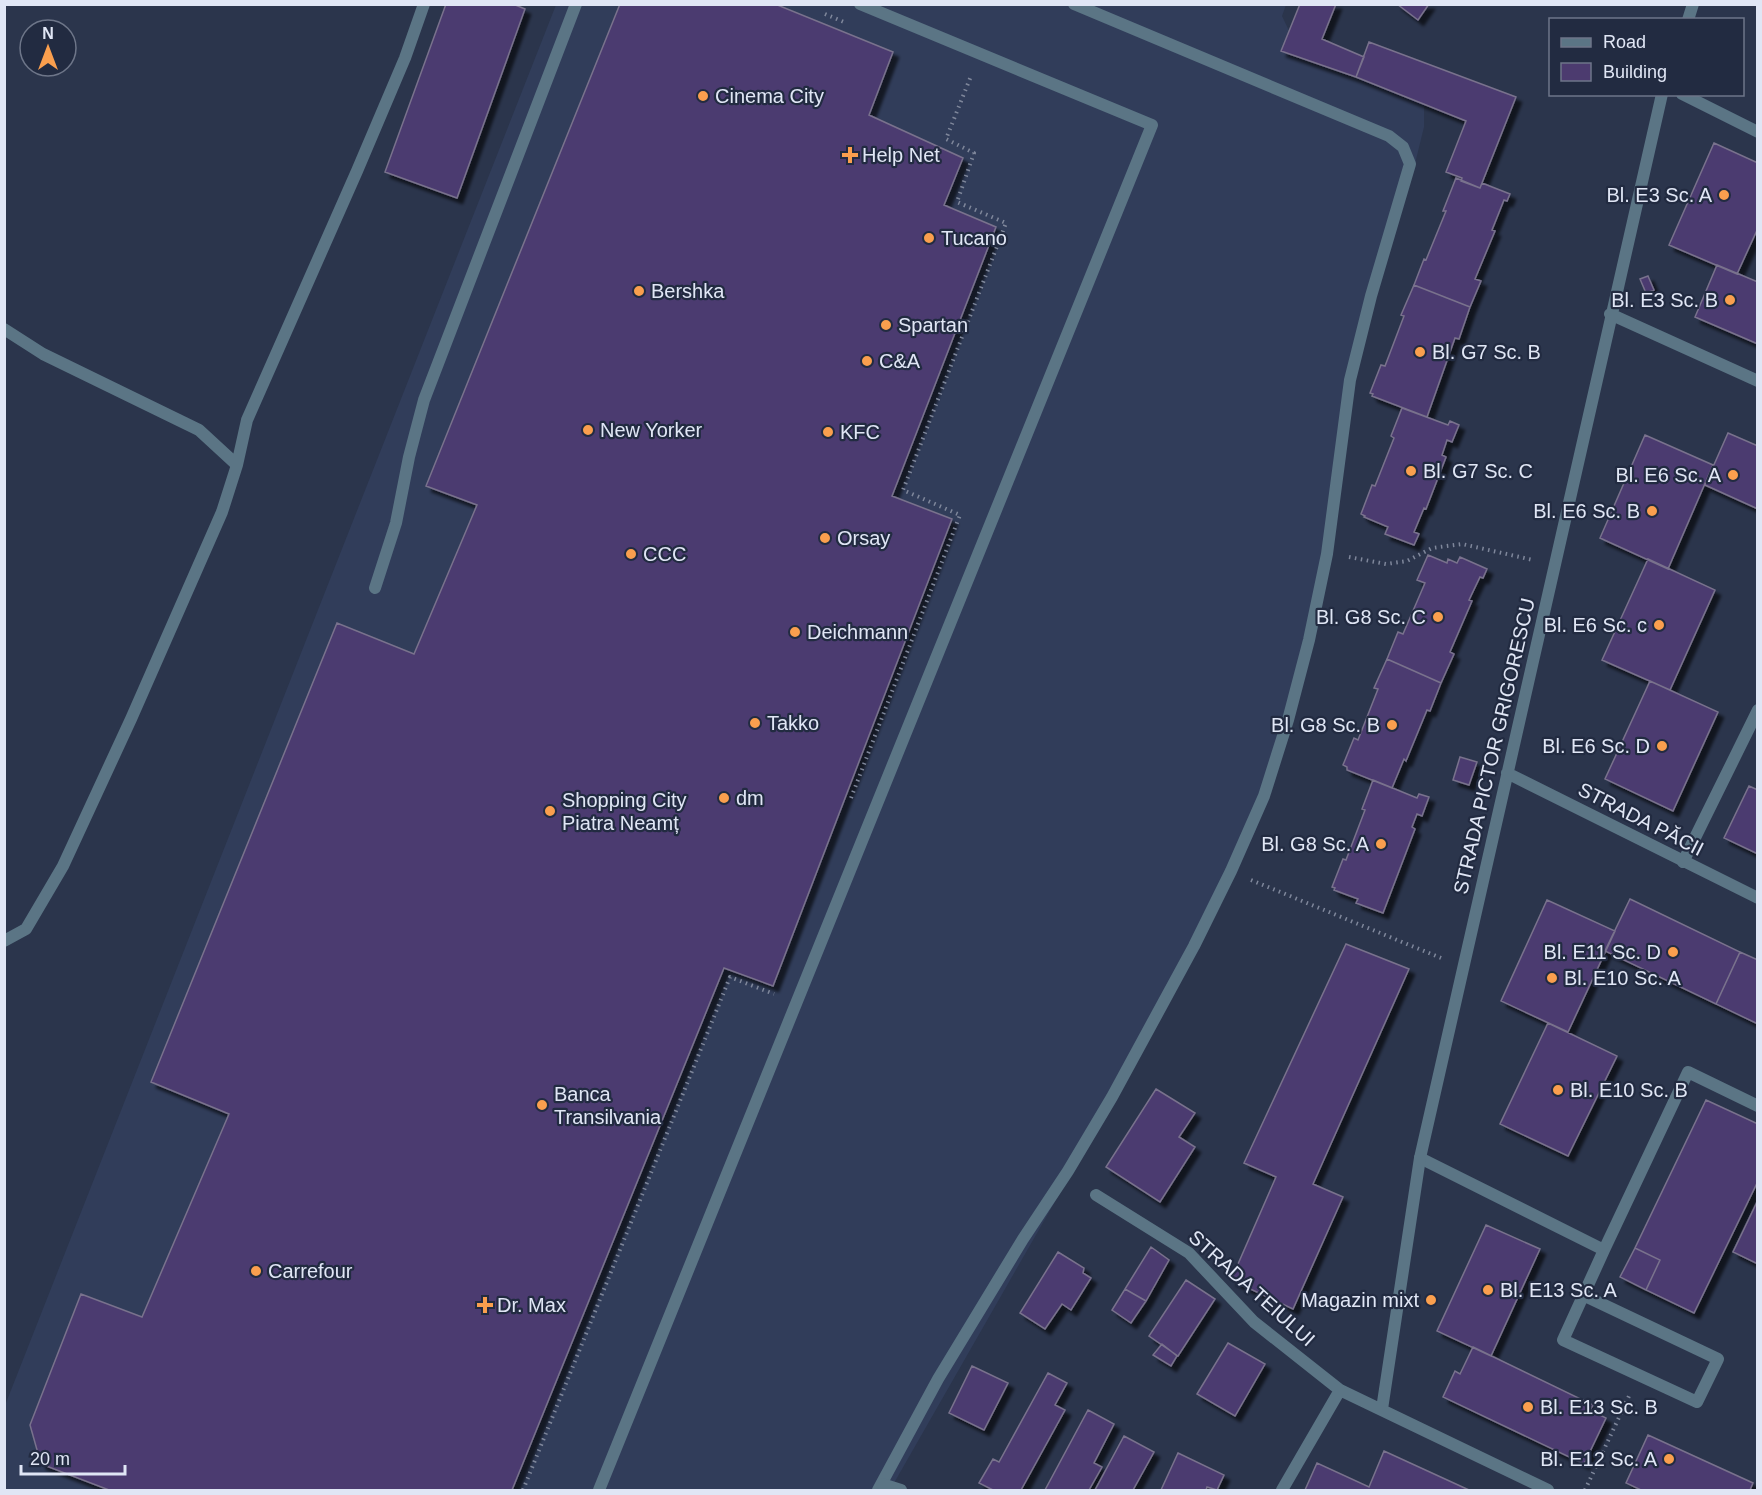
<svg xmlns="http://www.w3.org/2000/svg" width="1762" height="1495" viewBox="0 0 1762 1495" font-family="Helvetica,sans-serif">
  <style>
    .built { fill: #313d5a }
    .building { fill: #4c3b6f; stroke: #79728d; stroke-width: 1.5; filter: url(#shadow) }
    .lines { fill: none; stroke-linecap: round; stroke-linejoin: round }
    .path { stroke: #7f879b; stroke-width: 4; stroke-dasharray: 1.5 4.5; stroke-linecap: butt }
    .service { stroke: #5b7585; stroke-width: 12 }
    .minor { stroke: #5b7585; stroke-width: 12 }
    .poi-dot { fill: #fa9f4e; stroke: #222b41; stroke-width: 2 }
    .labels { text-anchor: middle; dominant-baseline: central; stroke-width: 4.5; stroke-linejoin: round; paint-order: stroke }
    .poi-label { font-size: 20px; fill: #e0e6f5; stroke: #222b41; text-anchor: start }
    .street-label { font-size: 20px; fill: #e0e6f5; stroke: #222b41 }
  </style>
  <defs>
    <filter id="shadow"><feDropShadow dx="5.5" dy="5.5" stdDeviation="1.5" flood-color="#0009"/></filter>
  </defs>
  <rect width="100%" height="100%" fill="#2b354c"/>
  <path class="built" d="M556,5H1286L1282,16L1293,39L1424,102V127L1411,180L1382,270L1352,394L1343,460L1280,759L1255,832L1221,902L1136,1060L890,1490H5L4,1408Z"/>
  <path class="building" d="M446,4H513L525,9L457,198L385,172Z
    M620,4H775L893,52L869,115L963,158L944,205L996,227L892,496L952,519L773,986L724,968L512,1490H109L41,1464L30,1425L81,1294L142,1317L229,1114L151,1082L337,623L414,654L477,505L426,486Z
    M1300,4H1336L1322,39L1364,57L1356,77L1281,51Z
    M1397,4H1429L1418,20Z
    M1369,42L1516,97L1480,188L1461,181L1462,178L1446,172L1466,121L1356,77Z
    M1714,143L1758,163V228L1737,274L1669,245Z
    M1456,178L1480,188L1482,183L1510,194L1507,201L1504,200L1492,230L1495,231L1475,279L1481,281L1470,307L1414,285L1424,259L1426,260L1446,211H1443Z
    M1717,265L1758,282V344L1695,317Z
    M1648,276L1654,290L1646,293L1640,279Z
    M1414,285L1470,307L1459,339L1455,338L1427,417L1372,396L1373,394L1370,393L1381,365L1385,366L1404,316L1401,315Z
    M1402,408L1448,425L1450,421L1459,425L1452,442L1447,440L1442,455L1446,457L1426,509L1424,508L1414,532L1419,534L1414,545L1385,534L1388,527L1364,517L1365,516L1361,514L1372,485L1375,486L1394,438L1391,436Z
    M1728,433L1758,446V509L1705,485Z
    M1645,435L1713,465L1668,569L1600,538Z
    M1428,555L1447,563L1448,559L1457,563L1460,557L1487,569L1483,578L1480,577L1469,600L1472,601L1450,652L1454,654L1441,683L1387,659L1398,632L1403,634L1425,583L1417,580Z
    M1648,559L1715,590L1670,690L1602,660Z
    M1387,659L1441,683L1430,711L1427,710L1406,761L1404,759L1392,788L1347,770V767L1343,765L1354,738L1358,740L1378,689L1374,688Z
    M1650,681L1718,712L1673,811L1605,779Z
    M1460,757L1477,762L1469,785L1453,780Z
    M1373,780L1417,798L1419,794L1429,797L1422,816L1417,814L1412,827L1415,829L1383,913L1356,903L1358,899L1334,890L1335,888L1332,887L1343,859L1346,860L1365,810L1362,809Z
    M1749,786L1758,790V854L1724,838Z
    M1630,899L1740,952L1716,1004L1605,951Z
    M1547,900L1615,931L1568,1032L1501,1001Z
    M1346,944L1409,969L1313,1184L1343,1197L1293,1309L1231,1280L1276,1177L1244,1163Z
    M1740,952L1758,960V1024L1716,1004Z
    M1548,1023L1617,1056L1568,1156L1500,1124Z
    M1156,1089L1195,1113L1179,1137L1195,1147L1160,1202L1106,1167Z
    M1706,1100L1758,1124V1181L1694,1313L1646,1290L1660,1260L1635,1248Z
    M1757,1202H1758V1264L1733,1252Z
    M1486,1225L1540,1249L1491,1356L1437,1331Z
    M1151,1247L1169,1260L1146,1301L1125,1289Z
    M1635,1248L1660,1260L1646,1290L1620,1277Z
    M1058,1252L1084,1268L1083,1273L1091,1278L1071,1310L1062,1304L1045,1329L1020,1313Z
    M1186,1280L1215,1299L1178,1356L1149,1336Z
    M1125,1289L1146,1301L1131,1323L1112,1310Z
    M1228,1343L1265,1364L1235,1416L1197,1394Z
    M1162,1344L1177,1356L1171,1366L1153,1355Z
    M1473,1347L1593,1405L1590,1410L1606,1418L1584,1464L1443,1397L1455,1371L1460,1374Z
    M972,1366L1008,1383L984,1430L949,1413Z
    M1048,1373L1067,1383L1055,1405L1065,1410L1021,1490H993L979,1483L993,1459L999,1462Z
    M1088,1410L1114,1424L1094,1463L1102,1467L1089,1490H1045Z
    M1648,1435L1753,1483L1750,1490H1641L1626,1483Z
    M1124,1436L1154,1452L1133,1490H1095Z
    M1384,1451L1469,1490H1305L1317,1463L1369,1487Z
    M1178,1453L1224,1475L1217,1490L1207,1487L1206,1490H1161Z"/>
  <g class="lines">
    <path class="path" d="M825,14L844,22
      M1349,557L1386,564L1407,561L1432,548L1462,544L1533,560
      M851,798L960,515L903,490L1006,223L957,202L974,153L946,139L971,76
      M1251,880L1441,958
      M523,1490L730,977L774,994
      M1585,1490L1629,1396"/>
    <path class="service" d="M4,329L43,354L199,430L237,465
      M375,588L396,523L409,457L424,400L576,4
      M1683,862L1758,710
      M4,941L26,929L63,866L131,719L222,512L237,465L247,420L357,171L405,58L424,4
      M1420,1158L1604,1250L1688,1072L1758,1106
      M1583,1295L1718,1359L1697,1402L1563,1340L1604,1250
      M599,1490L1152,125L860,4
      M878,1490L938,1379L1023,1239L1068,1171L1112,1097L1194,946L1231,871L1264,796L1288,720L1309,640L1327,554L1350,380L1371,296L1410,164L1403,147L1389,136L1074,4"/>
    <path class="minor" d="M1688,20L1693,4
      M1682,94L1758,132
      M1610,314L1758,381
      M1507,773L1758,898
      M1096,1195L1189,1253L1254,1322L1340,1390L1548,1490
      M1382,1409L1420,1158L1662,94
      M882,1484L901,1490
      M1282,1490L1340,1390"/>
  </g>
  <g class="poi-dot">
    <circle cx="703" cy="96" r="6"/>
    <path d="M847 146h6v6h6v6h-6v6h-6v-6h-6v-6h6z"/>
    <circle cx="1724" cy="195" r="6"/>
    <circle cx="929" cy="238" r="6"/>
    <circle cx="639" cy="291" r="6"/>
    <circle cx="1730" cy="300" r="6"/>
    <circle cx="886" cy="325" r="6"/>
    <circle cx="1420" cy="352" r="6"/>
    <circle cx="867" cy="361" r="6"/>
    <circle cx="588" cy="430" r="6"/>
    <circle cx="828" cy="432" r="6"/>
    <circle cx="1411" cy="471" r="6"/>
    <circle cx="1733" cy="475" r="6"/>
    <circle cx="1652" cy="511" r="6"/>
    <circle cx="825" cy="538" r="6"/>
    <circle cx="631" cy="554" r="6"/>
    <circle cx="1438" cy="617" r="6"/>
    <circle cx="1659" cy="625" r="6"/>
    <circle cx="795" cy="632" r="6"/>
    <circle cx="755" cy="723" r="6"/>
    <circle cx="1392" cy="725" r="6"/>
    <circle cx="1662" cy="746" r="6"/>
    <circle cx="724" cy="798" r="6"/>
    <circle cx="550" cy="811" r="6"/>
    <circle cx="1381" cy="844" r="6"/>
    <circle cx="1673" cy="952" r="6"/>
    <circle cx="1552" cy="978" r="6"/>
    <circle cx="1558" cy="1090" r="6"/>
    <circle cx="542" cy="1105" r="6"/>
    <circle cx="256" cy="1271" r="6"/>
    <circle cx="1488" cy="1290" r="6"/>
    <circle cx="1431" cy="1300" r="6"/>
    <path d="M482 1296h6v6h6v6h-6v6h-6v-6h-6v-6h6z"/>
    <circle cx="1528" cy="1407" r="6"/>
    <circle cx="1669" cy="1459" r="6"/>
  </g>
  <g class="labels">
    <g class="poi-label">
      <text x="715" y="96">Cinema City</text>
      <text x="862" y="155">Help Net</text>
      <text x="1712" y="195" text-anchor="end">Bl. E3 Sc. A</text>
      <text x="941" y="238">Tucano</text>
      <text x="651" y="291">Bershka</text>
      <text x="1718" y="300" text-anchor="end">Bl. E3 Sc. B</text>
      <text x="898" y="325">Spartan</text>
      <text x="1432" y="352">Bl. G7 Sc. B</text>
      <text x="879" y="361">C&amp;A</text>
      <text x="600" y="430">New Yorker</text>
      <text x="840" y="432">KFC</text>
      <text x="1423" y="471">Bl. G7 Sc. C</text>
      <text x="1721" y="475" text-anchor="end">Bl. E6 Sc. A</text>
      <text x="1640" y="511" text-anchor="end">Bl. E6 Sc. B</text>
      <text x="837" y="538">Orsay</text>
      <text x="643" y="554">CCC</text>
      <text x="1426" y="617" text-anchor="end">Bl. G8 Sc. C</text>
      <text x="1647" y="625" text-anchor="end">Bl. E6 Sc. c</text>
      <text x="807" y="632">Deichmann</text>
      <text x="767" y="723">Takko</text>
      <text x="1380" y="725" text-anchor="end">Bl. G8 Sc. B</text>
      <text x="1650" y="746" text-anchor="end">Bl. E6 Sc. D</text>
      <text x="736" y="798">dm</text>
      <text x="562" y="800">Shopping City<tspan x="562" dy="23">Piatra Neamț</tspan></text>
      <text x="1369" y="844" text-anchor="end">Bl. G8 Sc. A</text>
      <text x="1661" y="952" text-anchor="end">Bl. E11 Sc. D</text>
      <text x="1564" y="978">Bl. E10 Sc. A</text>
      <text x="1570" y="1090">Bl. E10 Sc. B</text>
      <text x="554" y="1094">Banca<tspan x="554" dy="23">Transilvania</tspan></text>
      <text x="268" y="1271">Carrefour</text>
      <text x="1500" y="1290">Bl. E13 Sc. A</text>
      <text x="1419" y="1300" text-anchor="end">Magazin mixt</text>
      <text x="497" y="1305">Dr. Max</text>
      <text x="1540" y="1407">Bl. E13 Sc. B</text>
      <text x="1657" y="1459" text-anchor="end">Bl. E12 Sc. A</text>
    </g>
    <g class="street-label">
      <text transform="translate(1494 746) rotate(-77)">STRADA PICTOR GRIGORESCU</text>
      <text transform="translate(1641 819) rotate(27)">STRADA PĂCII</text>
      <text transform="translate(1252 1288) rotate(42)">STRADA TEIULUI</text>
    </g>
  </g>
  <rect width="1762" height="1495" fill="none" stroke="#e0e6f5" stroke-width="12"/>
  <rect x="1549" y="18" width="195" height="78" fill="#222b41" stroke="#6e7689" stroke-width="1.5"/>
  <rect x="1561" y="38" width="30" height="9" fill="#5b7585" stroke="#6e7689" stroke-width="1.5"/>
  <text x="1603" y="48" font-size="18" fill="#e0e6f5">Road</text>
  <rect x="1561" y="63" width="30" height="18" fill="#4c3b6f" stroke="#6e7689" stroke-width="1.5"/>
  <text x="1603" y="78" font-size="18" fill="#e0e6f5">Building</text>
  <g transform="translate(48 48)"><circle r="28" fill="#222b41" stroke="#6e7689" stroke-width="1.5"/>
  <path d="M0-4.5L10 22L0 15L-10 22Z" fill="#fa9f4e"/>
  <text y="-9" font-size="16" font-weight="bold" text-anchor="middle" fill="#e0e6f5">N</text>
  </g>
  <path d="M21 1465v9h104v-9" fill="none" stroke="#e0e6f5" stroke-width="3"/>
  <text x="30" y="1465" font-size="18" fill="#e0e6f5" stroke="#222b41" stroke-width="4.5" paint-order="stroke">20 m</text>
</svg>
